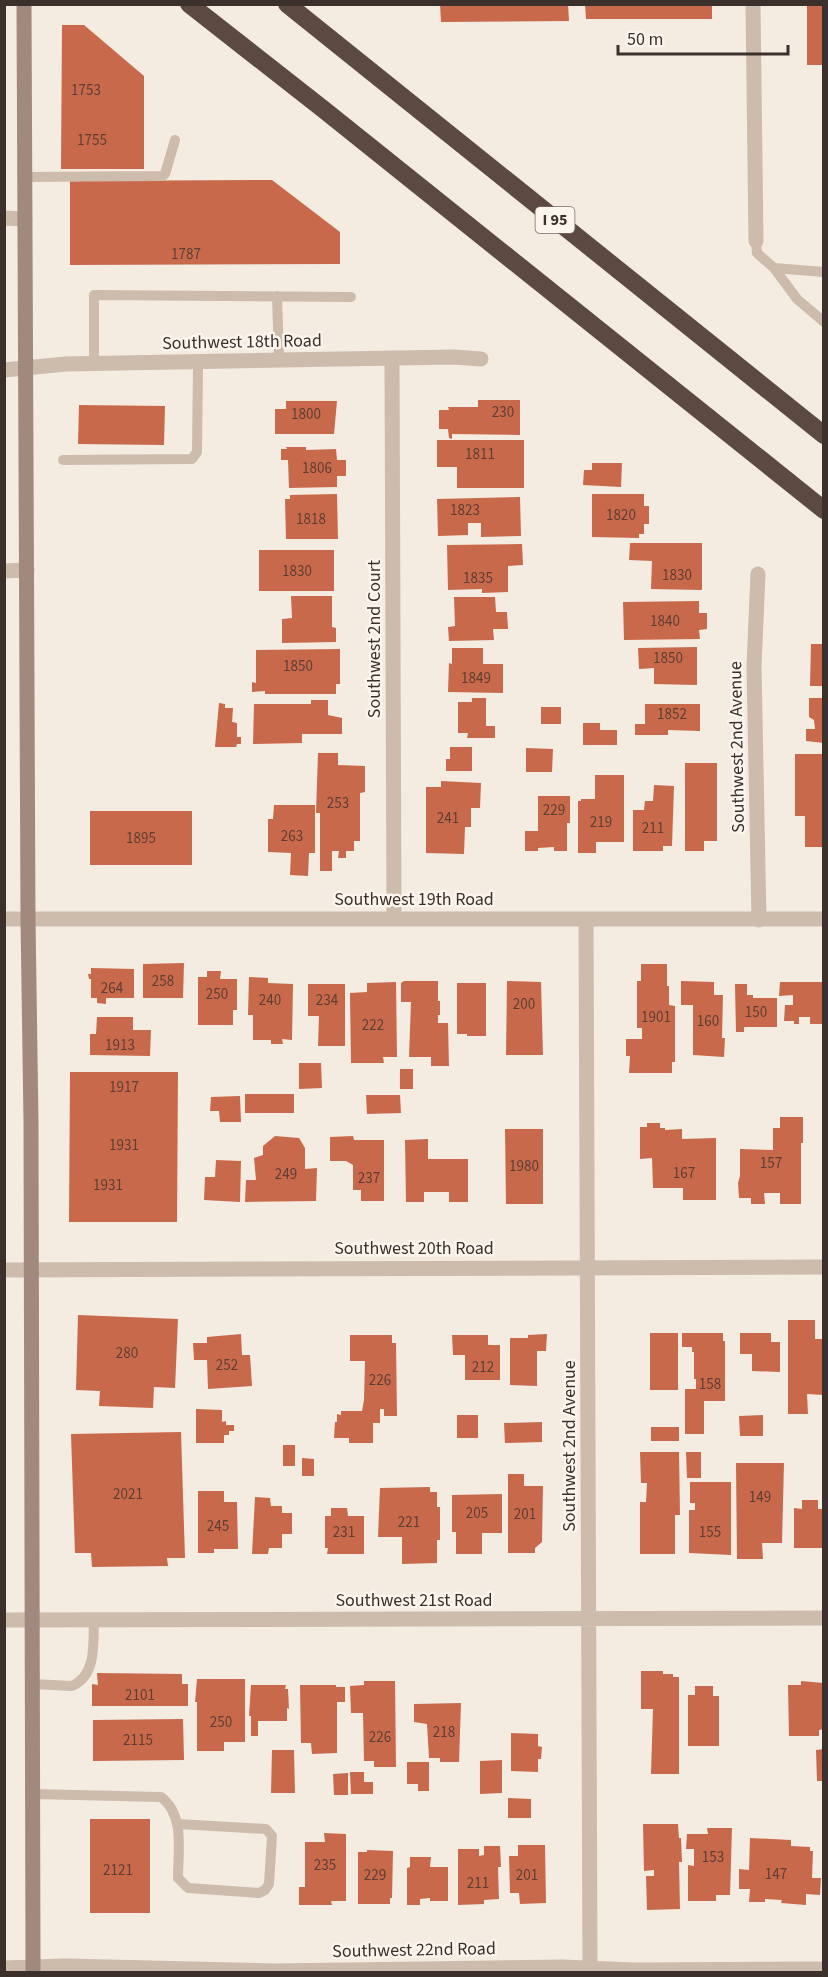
<svg xmlns="http://www.w3.org/2000/svg" width="828" height="1977" viewBox="0 0 828 1977" font-family="'Source Sans 3',sans-serif">
  <style>
    .building { fill: #c8694b }
    .lines { fill: none; stroke-linecap: round; stroke-linejoin: round }
    .service { stroke: #cdbbac; stroke-width: 10 }
    .minor { stroke: #cdbbac; stroke-width: 15 }
    .secondary { stroke: #a18a7d; stroke-width: 15 }
    .motorway { stroke: #5c4a42; stroke-width: 18 }
    .labels { text-anchor: middle; dominant-baseline: central; stroke-width: 5; stroke-linejoin: round; paint-order: stroke }
    .number-label { font-size: 15px; fill: #5e3e33 }
    .shield { fill: #fbf5ee; stroke: #756b66; stroke-width: 1.5 }
    .shield-label { font-size: 16px; font-weight: bold; fill: #3b302b }
    .street-label { font-size: 18px; fill: #3b302b; stroke: #fbf5ee }
  </style>
  <rect width="100%" height="100%" fill="#f4ebe1"/>
  <path class="building" d="M440,4H568L569,21L441,22Z
    M585,4H712V19H586Z
    M807,4H824V65H807Z
    M62,25H84L144,76V169H61Z
    M272,180L340,232V264L70,265V181Z
    M478,400H520V435L452,434V439L449,438L448,429H439V410H449L448,407H478Z
    M286,401H337L334,434H275V409H286Z
    M79,405L165,406L164,445L78,444Z
    M437,440H524V488H457V467H437Z
    M286,447H306V450L336,449L337,460H346V476H337V487L289,488L288,460H281V449H287Z
    M592,463H622L621,487L583,485L584,470H592Z
    M337,494L338,539H286L285,499H290V495Z
    M592,494H644V506H649V524H644V534H639V538L592,537Z
    M520,497L521,536L481,537V523H468V535L438,536L437,499Z
    M630,543H702V590L651,589L652,561L629,560Z
    M522,544L523,565L508,566V592L482,593V589L448,590L447,545Z
    M259,550H334V591H259Z
    M291,596H332V627L336,628V642L282,643V619L292,618Z
    M454,597H495L496,612H507L508,629H493L494,640L449,641L448,627L455,626Z
    M699,601V613H707V629L699,630L700,639L624,640L623,602Z
    M811,644H824V686H810Z
    M697,647V685L654,684V668L639,669L638,648Z
    M452,648H483V664H503V693L448,692L449,663L452,664Z
    M340,649V684H336V694H265V691L252,692V682L256,683V650Z
    M472,698H486V726H495V738H467L468,733H458V702H472Z
    M809,698H824V743L806,741V729H815L814,720L809,717Z
    M311,700H328V715L342,718V734H302V743L253,744L254,704H311Z
    M219,703L225,704V708H233L232,722L237,723V737H241V744H237L236,747H215Z
    M645,704H700V731L668,730V735H635V724H645Z
    M541,707H561V724H541Z
    M583,723H600V730H617V745H583Z
    M450,747H472V771H446V759H450Z
    M526,748L553,749L552,772H526Z
    M318,753H338V765L365,766V792L360,793V841H354V851H346V858H338L339,851H332V871H320V813H316Z
    M795,754H824V847H805V816H795Z
    M685,763H717V841H704V851H685Z
    M595,775H624V842H596V853H578V801H581V799H595Z
    M441,781L481,783L480,808H471V827H465L464,854L426,853V787H441Z
    M654,785L674,786L672,846H663V851H633V810H644L645,801H653Z
    M538,796H570V823H567V851H554V847L538,848V851H525V831H538Z
    M274,805H315V853H309L308,876L290,875L291,853L268,852V819H273Z
    M90,811H192V865H90Z
    M184,963L183,998H143V964Z
    M641,964H667V986H669V1005L675,1006V1062H672V1073H629L630,1056H626V1039H642V1028H637V981H641Z
    M91,968L134,969V998H106V1004L97,1003V998H91V979H89L88,974H91Z
    M207,971H221L220,979H237V1010H233V1025H198V977H207Z
    M249,977L268,978V983L293,984L292,1040L282,1039L283,1044H271V1040H253V1015H248Z
    M404,981H438V1001H440V1015H438V1023H448L449,1066H431V1057H409L411,1002H401V983Z
    M507,981L541,982L543,1055H506Z
    M681,981L714,982V995H723L722,1038H725L724,1057L693,1055V1005H681Z
    M396,982L397,1057H383L384,1063H351L350,993L367,992V983Z
    M780,982H824L823,1024H810V1017H799V1024H794V1021H784L785,1005H793V995L779,996Z
    M457,983H486V1036H467V1034H457Z
    M308,984H345V1046H318L319,1016H308Z
    M735,984H747V995H753V998H777V1027H744V1032H736Z
    M97,1017H133V1030H151L150,1056L90,1055V1034H96Z
    M299,1063H321L322,1088L299,1089Z
    M400,1069H413V1089H400Z
    M70,1072H178L177,1222H69Z
    M245,1094H294V1113H245Z
    M366,1095H400L401,1113L367,1114Z
    M240,1096L241,1122H220L219,1111H210L211,1097Z
    M780,1117H803V1143H801V1204H780V1193H764L765,1204H751V1198H739L738,1183L740,1176V1149L773,1150V1128H780Z
    M647,1123H660V1128H665V1130L682,1129V1139L716,1138V1200H683V1188H653L652,1158L640,1159V1127H647Z
    M505,1129H543V1204H506Z
    M275,1136L299,1138L305,1148V1169L317,1168L316,1201L245,1202L246,1180H256L254,1158L263,1155V1146Z
    M353,1136L354,1140H384V1201H361V1190H353V1165L346,1161H330V1137Z
    M428,1139V1159H468V1202H449V1192H424V1202H406L405,1140Z
    M216,1160L241,1161L240,1202L204,1200L205,1177H215Z
    M78,1315L178,1319L175,1388L154,1387L153,1408L99,1406L100,1391L76,1390Z
    M788,1320H815V1339H824V1395L807,1394L808,1414H788Z
    M650,1333H678V1390H650Z
    M682,1333H723V1341H725V1401H704V1434H685V1389H696V1379H694V1352H692V1347H682Z
    M740,1333H771V1342H780V1372L752,1371V1354H740Z
    M241,1334L242,1355H250L252,1386L208,1389L207,1360H194L193,1343H207V1337Z
    M547,1334L546,1351H537V1386L510,1385V1338H528V1335Z
    M350,1335H392V1343H396L397,1416H384V1409H380V1423H373V1443H349V1438H334L335,1422H337V1414L341,1415V1411H362L364,1400L365,1361H350Z
    M452,1335H488V1345H500V1380H465V1355H453Z
    M196,1409L222,1410V1422L226,1421V1425H234V1431H229V1435H224V1443H196Z
    M457,1415H478V1438H457Z
    M763,1415V1436H740L739,1416Z
    M542,1422V1442L505,1443L504,1423Z
    M651,1427H679V1441H651Z
    M181,1432L185,1558H167L168,1566L92,1567L91,1553H75L71,1434Z
    M283,1445H295V1466H283Z
    M640,1452H679L680,1515H675V1554H640V1502H646L647,1483H641Z
    M686,1452H701V1478H687Z
    M302,1458L314,1459V1476H302Z
    M736,1463H784L782,1543H762L763,1559H737Z
    M508,1474H524V1486H543L542,1542L535,1548V1553H508Z
    M690,1482H731V1555L689,1553V1510H695V1503H690Z
    M430,1487V1492H437V1507H440V1540H437V1563L402,1564V1537H378L380,1488Z
    M198,1491H224V1502H237L238,1549H214V1553H198Z
    M502,1494V1533H482V1554H456V1532H452V1495Z
    M255,1497L270,1498L271,1506H282V1513H292V1534H282V1548H269L268,1554H252Z
    M802,1500H818V1509H822L824,1548H794V1508L802,1509Z
    M331,1508H347L348,1516H364V1554H327L328,1548H325V1516H331Z
    M641,1671H663V1674H673V1677H679V1774H651L653,1709H641Z
    M97,1673L182,1674V1684H188V1706H92V1684L98,1685Z
    M197,1679H245V1742H224V1751H197V1702H195Z
    M364,1681H395L396,1767H374V1761H364L363,1713H351L350,1686L364,1685Z
    M801,1681L824,1683V1729L819,1730V1736H789L788,1685H801Z
    M251,1685H286L285,1689H288L289,1709L287,1708V1721H258V1736H251V1716H249Z
    M300,1685H336V1687H345V1702H337V1753L312,1754L311,1743H301Z
    M695,1686H713V1696H719V1746H688V1695H695Z
    M461,1703L459,1762H440V1758H429L427,1724L414,1722V1704Z
    M183,1719L184,1760L93,1761V1720Z
    M511,1733L538,1734V1746L542,1747L541,1759H538V1772L511,1771Z
    M824,1749V1781H817L816,1750Z
    M272,1750H294L295,1793H271Z
    M502,1760V1793L480,1794V1761Z
    M407,1762H429V1791H418V1784H407Z
    M350,1772H364V1782H373V1794H351Z
    M348,1773V1795H334L333,1774Z
    M508,1798L531,1799V1818H508Z
    M90,1819H150V1913H90Z
    M643,1824H678L679,1838H681L682,1862H679L680,1909L647,1910L646,1876H654V1870L644,1871Z
    M707,1828H732L730,1895H716V1901H688V1865L694,1866V1849H686L687,1834H708Z
    M324,1833L346,1834V1901H331L332,1905H299V1887H305V1842H325Z
    M750,1838L791,1840V1846L810,1847V1851H813L812,1878H821L820,1895L806,1894V1905L781,1903L782,1900L765,1899V1902H749L750,1889H739V1869L749,1870Z
    M518,1845H545L546,1903L520,1904L519,1893H510L509,1856H518Z
    M484,1846H500L501,1867H498L499,1899L484,1900V1904L458,1905V1849H479V1856L484,1855Z
    M367,1850L393,1851L392,1898H390V1904H358V1852H367Z
    M410,1857H431L430,1867H448V1901H430V1898L420,1899V1905H407V1868L410,1867Z"/>
  <g class="lines">
    <path class="service" d="M25,177L162,176L165,174L175,140
      M756,241L757,253L774,268L824,272
      M774,268L797,299L824,322
      M277,296L279,360
      M94,363V295L351,297
      M63,460L192,459L197,452L198,363
      M32,1684L72,1686C97,1675 93,1643 94,1620
      M33,1794L161,1797C185,1815 178,1851 178,1878L188,1888L259,1893L265,1890L269,1884L272,1836L266,1829L178,1824"/>
    <path class="minor" d="M753,4L756,241
      M4,218L25,219
      M392,359L394,919
      M4,370L66,364L454,357L481,359
      M4,571L27,570
      M758,574L754,666L759,920
      M4,919H824
      M586,919L590,1972
      M4,1270L824,1267
      M4,1620L824,1618
      M4,1968L66,1966L274,1971L561,1967L634,1970L824,1969"/>
    <path class="secondary" d="M24,4L28,919L31,1122L33,1972"/>
    <path class="motorway" d="M189,4L323,109L824,510
      M287,4L824,435"/>
  </g>
  <g class="labels">
    <g class="number-label">
      <text x="86" y="90">1753</text>
      <text x="92" y="140">1755</text>
      <text x="186" y="254">1787</text>
      <text x="503" y="412">230</text>
      <text x="306" y="414">1800</text>
      <text x="480" y="454">1811</text>
      <text x="317" y="468">1806</text>
      <text x="465" y="510">1823</text>
      <text x="621" y="515">1820</text>
      <text x="311" y="519">1818</text>
      <text x="297" y="571">1830</text>
      <text x="677" y="575">1830</text>
      <text x="478" y="578">1835</text>
      <text x="665" y="621">1840</text>
      <text x="668" y="658">1850</text>
      <text x="298" y="666">1850</text>
      <text x="476" y="678">1849</text>
      <text x="672" y="714">1852</text>
      <text x="338" y="803">253</text>
      <text x="554" y="810">229</text>
      <text x="448" y="818">241</text>
      <text x="601" y="822">219</text>
      <text x="653" y="828">211</text>
      <text x="292" y="836">263</text>
      <text x="141" y="838">1895</text>
      <text x="163" y="981">258</text>
      <text x="112" y="988">264</text>
      <text x="217" y="994">250</text>
      <text x="270" y="1000">240</text>
      <text x="327" y="1000">234</text>
      <text x="524" y="1004">200</text>
      <text x="756" y="1012">150</text>
      <text x="656" y="1017">1901</text>
      <text x="708" y="1021">160</text>
      <text x="373" y="1025">222</text>
      <text x="120" y="1045">1913</text>
      <text x="124" y="1087">1917</text>
      <text x="124" y="1145">1931</text>
      <text x="771" y="1163">157</text>
      <text x="524" y="1166">1980</text>
      <text x="684" y="1173">167</text>
      <text x="286" y="1174">249</text>
      <text x="369" y="1178">237</text>
      <text x="108" y="1185">1931</text>
      <text x="127" y="1353">280</text>
      <text x="227" y="1365">252</text>
      <text x="483" y="1367">212</text>
      <text x="380" y="1380">226</text>
      <text x="710" y="1384">158</text>
      <text x="128" y="1494">2021</text>
      <text x="760" y="1497">149</text>
      <text x="477" y="1513">205</text>
      <text x="525" y="1514">201</text>
      <text x="409" y="1522">221</text>
      <text x="218" y="1526">245</text>
      <text x="344" y="1532">231</text>
      <text x="710" y="1532">155</text>
      <text x="140" y="1695">2101</text>
      <text x="221" y="1722">250</text>
      <text x="444" y="1732">218</text>
      <text x="380" y="1737">226</text>
      <text x="138" y="1740">2115</text>
      <text x="713" y="1857">153</text>
      <text x="325" y="1865">235</text>
      <text x="118" y="1870">2121</text>
      <text x="776" y="1874">147</text>
      <text x="375" y="1875">229</text>
      <text x="527" y="1875">201</text>
      <text x="478" y="1883">211</text>
    </g>
    <rect class="shield" x="535.5" y="207" width="39" height="26" rx="4.5"/>
    <g class="shield-label">
      <text x="555" y="220">I 95</text>
    </g>
    <g class="street-label">
      <text transform="translate(242 342) rotate(-1)">Southwest 18th Road</text>
      <text transform="translate(374 639) rotate(-90)">Southwest 2nd Court</text>
      <text transform="translate(737 747) rotate(-91)">Southwest 2nd Avenue</text>
      <text x="414" y="899">Southwest 19th Road</text>
      <text x="414" y="1248">Southwest 20th Road</text>
      <text transform="translate(569 1446) rotate(-90)">Southwest 2nd Avenue</text>
      <text x="414" y="1600">Southwest 21st Road</text>
      <text transform="translate(414 1950) rotate(-1)">Southwest 22nd Road</text>
    </g>
  </g>
  <rect width="828" height="1977" fill="none" stroke="#3b302b" stroke-width="12"/>
  <path d="M618 45v9h170v-9" fill="none" stroke="#3b302b" stroke-width="3"/>
  <text x="627" y="45" font-size="18" fill="#3b302b" stroke="#fbf5ee" stroke-width="4.5" paint-order="stroke">50 m</text>
</svg>
